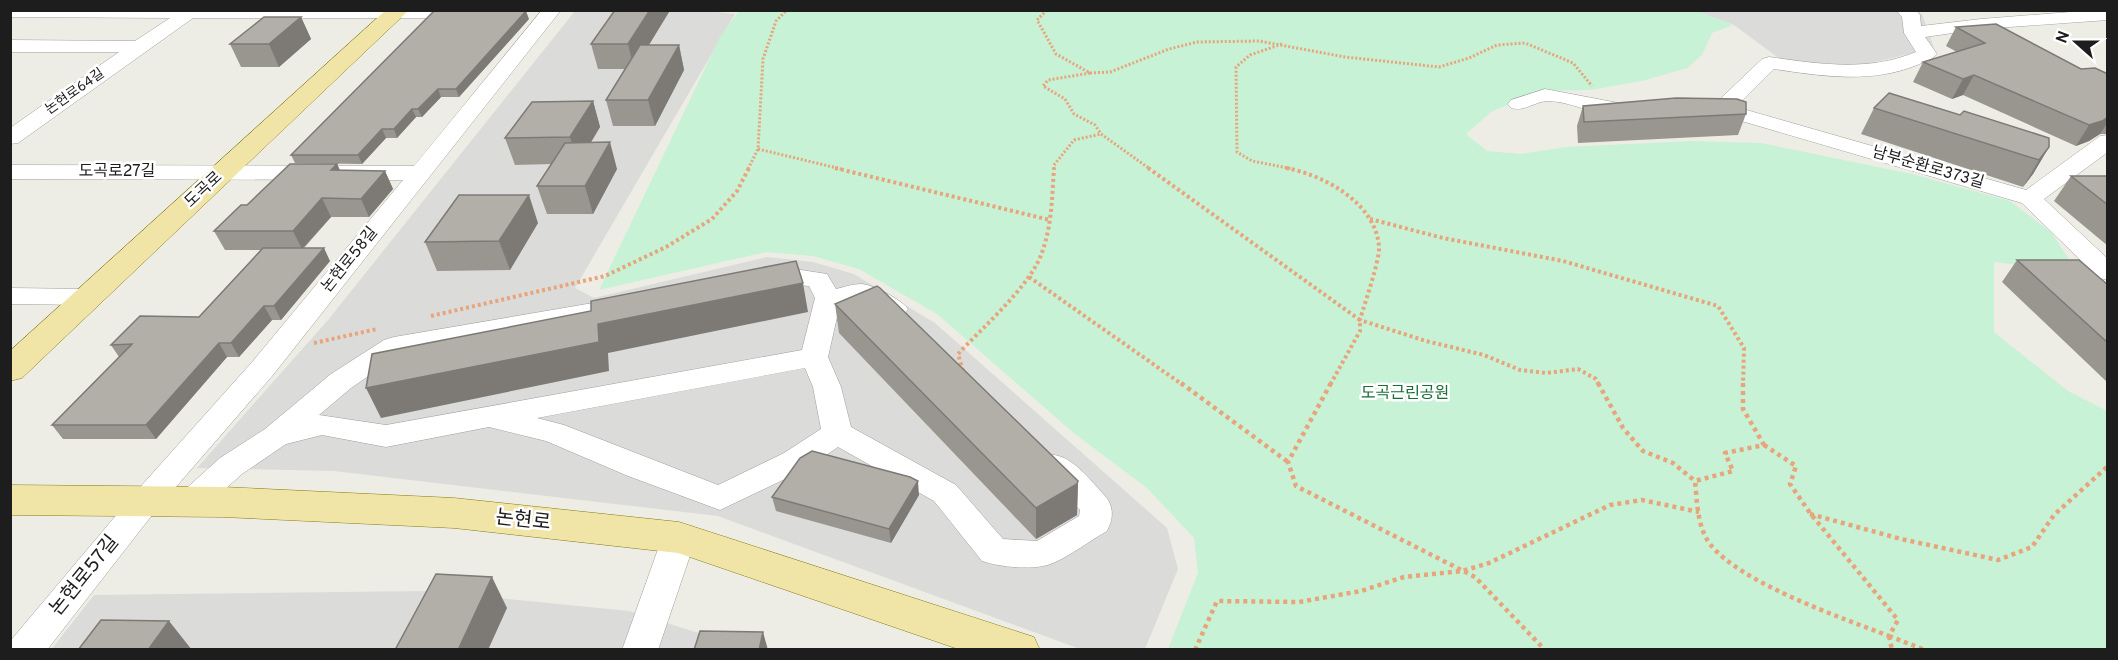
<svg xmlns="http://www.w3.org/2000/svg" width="2118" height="660" viewBox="0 0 2118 660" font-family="Overpass,'Noto Sans KR',sans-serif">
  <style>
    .residential { fill: #dbdbda }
    .park { fill: #c7f2d6 }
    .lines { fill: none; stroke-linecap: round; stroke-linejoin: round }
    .minor-casing { stroke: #9e9e9e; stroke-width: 1 }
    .major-casing { stroke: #847d13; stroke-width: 1 }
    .path-far2 { stroke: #e8a47b; stroke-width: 3; stroke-dasharray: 2 2; stroke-linecap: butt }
    .path-far1 { stroke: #e8a47b; stroke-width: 4; stroke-dasharray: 3 3; stroke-linecap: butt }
    .path { stroke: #e8a47b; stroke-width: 4.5; stroke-dasharray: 4 4; stroke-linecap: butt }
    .minor { fill: #fff; fill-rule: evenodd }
    .major { fill: #f0e4a7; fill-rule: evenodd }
    .wall { fill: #999690 }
    .shaded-wall { fill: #7d7a76 }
    .building { fill: #b2afa8; stroke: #7d7a76; stroke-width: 1.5 }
    .labels { text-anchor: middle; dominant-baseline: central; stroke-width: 5; stroke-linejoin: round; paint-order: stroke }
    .far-street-label { font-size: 14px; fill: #1d1d1d; stroke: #fff }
    .street-label { font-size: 16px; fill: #1d1d1d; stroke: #fff }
    .park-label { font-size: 16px; fill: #196d37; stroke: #fff }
    .near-street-label { font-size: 20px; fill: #1d1d1d; stroke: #fff }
  </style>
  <rect width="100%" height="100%" fill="#edede5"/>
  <path class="residential" d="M575,11H708L735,14L575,288L594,298L767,257L813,262L854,274L935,323L1167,528L1178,569L1145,649H1080L718,516L334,471L197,468L328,320Z
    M1696,11H1916L1922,14L1934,48L1858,66L1784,62L1734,25Z
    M428,591L629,611L749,649L51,650L94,595Z"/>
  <path class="park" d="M739,11L1696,10L1733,25L1712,33L1702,55L1687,68L1642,81L1590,90L1540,91L1491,112L1466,134L1487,151L1521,154L1566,147L1692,141L1761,143L1912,174L2010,201L2052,233L2077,272L1994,262V332L2068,391L2107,411V649H1168L1198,573L1194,538L1147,488L1075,434L937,314L859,269L813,256L766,252L599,290L719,39Z"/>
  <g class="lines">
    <defs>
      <path id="minor" d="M10,10H475L477,13L474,17L468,18H193L18,143L10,144V128L119,52H10V40L135,41L170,18L10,17Z
        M542,10H561L273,375L156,510L47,650H10L12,639L134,494L253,361L403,180L10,179V165L414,166Z
        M1896,10H1916L1920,15L1921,26L1981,19L2096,10H2108V20L1981,29L1925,37L1937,54C1932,60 1924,62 1917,65C1871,84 1821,76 1774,69L1736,107L2026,190L2100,136L2108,135V152L2044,199L2108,259V280L2099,278L2022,203L1721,115L1692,114L1689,110L1692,106L1716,103L1762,59L1769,57C1820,64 1867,72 1916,52L1904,33L1902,17Z
        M1545,89L1634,106L1637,110L1634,114C1605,122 1575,101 1547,101C1534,102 1524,112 1511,108L1508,104L1511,100Z
        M788,268L827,274L836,289C844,287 853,284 861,284C872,284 902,300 908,309L904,315L895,317L886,315L858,300L840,304L828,357L841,387L851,427L956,485L1003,539L1037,541L1079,516L1080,510L1042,472L1038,464L1042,456C1069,448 1090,481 1107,498C1114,510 1113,519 1107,531C1089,541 1072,555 1053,563C1036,571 999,567 982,561L934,501L838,447L806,469L720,510L628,476L546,441L489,427L386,447L322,435L286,444L242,474L202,510L191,514L180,510L175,502L180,494L220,458L265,429L331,374L384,340L394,337L628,297L637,299L641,305L637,311L628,313L402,353L351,388L319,415L386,425L802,350L815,298L809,286L788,284L766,288L757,285L753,280L757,275ZM805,368L813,387L821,429L784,453L718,485L564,425L537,418Z
        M10,288L89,289L98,291L102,297L98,303L89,305L10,304Z
        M679,525L691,529L696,538L658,650H622L662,538L667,529Z"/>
      <path id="major" d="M386,10H409L22,378L10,381V351Z
        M10,485L223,487L454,498L679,522L1034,637L1040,650H961L678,553L454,528L223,517L10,515Z"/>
    </defs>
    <use href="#minor" class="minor-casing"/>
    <use href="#major" class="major-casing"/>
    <path class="path-far2" d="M1047,10L1037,20L1056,54L1090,73L1048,80L1043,86L1065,99L1074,114L1095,125L1101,134L1150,169
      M1282,44L1250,55L1236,67L1237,152L1252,161L1293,169
      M1090,73L1110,72L1169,49L1197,42L1259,41L1345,57L1439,67L1469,58L1497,45L1525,43L1573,63L1592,86
      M758,149L841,169
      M748,169L758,149L763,59L776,21L787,10
      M1054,169V165L1074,140L1101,134"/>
    <path class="path-far1" d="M835,168L1050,220
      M1148,168L1360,320V331L1330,385
      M1286,168C1324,175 1376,203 1379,247C1380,260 1364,305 1360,320L1426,341L1484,355L1520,370L1546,373L1578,369L1596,379L1599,385
      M1370,219L1443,238L1563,261L1718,306L1744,348L1743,385
      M1029,277L1183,385
      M431,316L605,276L666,247L712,219L737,191L749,168
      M314,343L377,329
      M963,371L958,354C982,328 1029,287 1041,255C1052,227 1052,197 1054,168"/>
    <path class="path" d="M1181,383L1288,462
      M1331,383L1288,462L1296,486L1475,577L1545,650
      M1598,383L1623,428L1643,451L1673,463L1695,481
      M1743,383V409L1764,445
      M1764,445L1796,466L1790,484L1810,513L1898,620L1889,636C1842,618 1740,583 1710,544C1697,527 1697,500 1695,481L1733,471L1725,453Z
      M1810,514L1901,539L1998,560L2032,547L2054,515L2108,466
      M1889,636L1925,650
      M1889,636L1892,650
      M1195,650L1217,601L1299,602L1361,591L1404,577L1462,571L1489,563L1610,505L1642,500L1699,512"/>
    <use href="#minor" class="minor"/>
    <use href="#major" class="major"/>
  </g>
  <path class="wall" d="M615,10H669V12L649,45H679L684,70L655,126H613L606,100L625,69H598L591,44Z
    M301,17L311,39L279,67H241L230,44Z
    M529,19L459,97H441L422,117H416L397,138H386L362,164L295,163L291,155Z
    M1956,27L2081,69L2108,74V134H2100L2089,141L2076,146L1963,95L1952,99L1913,82L1923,62L1957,52L1946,46Z
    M593,101L600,127L591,142L617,169L593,214H547L537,186L551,164L515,165L505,138Z
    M1583,106L1746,114L1738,135L1578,143L1577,126Z
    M1874,108L2049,147L2033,174L2023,187L1861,134Z
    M337,164L340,170L385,171L393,189L369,217H331L304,248L330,261L281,320H272L239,357H227L156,439H63L52,425L119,357L111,345L199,317L261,250H225L214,231L247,205Z
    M2071,176H2108V246L2054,201Z
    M538,223L510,270L437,271L425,242Z
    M2017,260L2108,285V383L2002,282Z
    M835,304L1078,481L1077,515L1036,539L839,333Z
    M919,495L891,543L776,511L772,497Z"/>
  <path class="shaded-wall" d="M650,10H669V12L634,69L628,44Z
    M526,11L529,19L459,97L456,89Z
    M301,17L311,39L279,67L269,44Z
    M679,45L684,70L655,126L648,100Z
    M1974,75L1963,95L1952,99L1963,79Z
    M438,89L441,97L422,117L418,109Z
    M593,101L600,127L578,164L570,137Z
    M412,109L416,117L397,138L394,129Z
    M2108,117V122L2100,134L2089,141L2076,146L2089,125Z
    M382,129L386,138L362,164L358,155Z
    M610,142L617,169L593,214L585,186Z
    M2049,147L2033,174L2023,187L2039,160Z
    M337,164L345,182L331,170Z
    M385,171L393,189L369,217L361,199Z
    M529,195L538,223L510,270L499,241Z
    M322,198L331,217L302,249L293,231Z
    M324,248L330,261L281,320L274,306Z
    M803,283L808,312L608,353L609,371L381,418L366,388L598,324Z
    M264,306L272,320L239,357L231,343Z
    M219,343L227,357L156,439L146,425Z
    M918,481L919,495L891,543L889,529Z
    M1078,481L1077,515L1036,539V508Z
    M492,577L507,608L488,650H458Z
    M169,621L192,650H148Z
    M763,632L768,650H759Z"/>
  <path class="building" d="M615,10H650L628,44H591Z
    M434,11H526L456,89H438L418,109H412L394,129H382L358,155H291Z
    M264,17H301L269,44H230Z
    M1996,24L2081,69L2095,68L2108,74V117L2102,121L2089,125L1974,75L1963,79L1923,62L1985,43L1956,27Z
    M640,45H679L648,100H606Z
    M1889,93L1960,115L1964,111L2049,138V147L2039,160L1874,108Z
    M1676,98L1737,99L1746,102V114L1584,122L1583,106Z
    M593,101L570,137L505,138L532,102Z
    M610,142L585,186H537L565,143Z
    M290,164H337L331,170L385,171L361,199L322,198L293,231H214L241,205H247Z
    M2071,176H2108V205Z
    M459,195H529L499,241L425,242Z
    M263,248H324L274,306H264L231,343H219L146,425H52L132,344L111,345L140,316L199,317Z
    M2017,260H2079L2108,285V343Z
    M796,261L803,283L598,324L599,342L366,388L372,354L591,311V301Z
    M877,286L880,288L1078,481L1077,484L1036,508L835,304Z
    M812,451L910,477L918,481L889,529L772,497L800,458Z
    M436,574L492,577L458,650H395Z
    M101,620L169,621L148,650H78Z
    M700,631L763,632L759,650H694Z"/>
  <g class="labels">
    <g class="far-street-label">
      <text transform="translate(75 92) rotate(-35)">논현로64길</text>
    </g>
    <g class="street-label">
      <text transform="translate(1928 168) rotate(16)">남부순환로373길</text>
      <text x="117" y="172">도곡로27길</text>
      <text transform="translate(204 190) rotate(-43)">도곡로</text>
      <text transform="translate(350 260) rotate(-51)">논현로58길</text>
    </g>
    <g class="park-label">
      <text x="1405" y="394">도곡근린공원</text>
    </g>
    <g class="near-street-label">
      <text transform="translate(523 521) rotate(6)">논현로</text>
      <text transform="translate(85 576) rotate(-51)">논현로57길</text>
    </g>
  </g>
  <rect width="2118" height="660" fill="none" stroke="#1d1d1d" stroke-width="24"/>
  <g transform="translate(2076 42) rotate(291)" stroke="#ffffff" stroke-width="4.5" paint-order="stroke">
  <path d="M0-4.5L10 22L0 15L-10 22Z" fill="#1d1d1d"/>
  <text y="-9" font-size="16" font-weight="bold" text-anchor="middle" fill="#1d1d1d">N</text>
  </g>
</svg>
